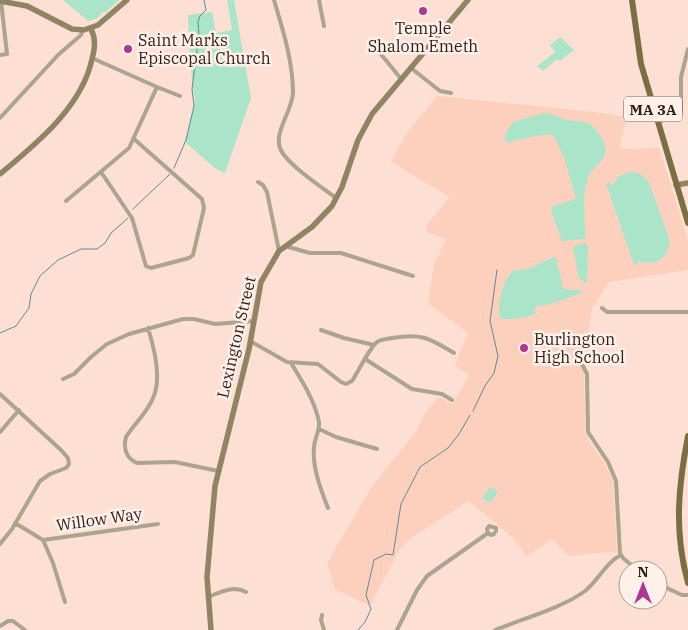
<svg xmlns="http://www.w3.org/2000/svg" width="688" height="630" viewBox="0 0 688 630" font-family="'IBM Plex Serif',serif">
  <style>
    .built { fill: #fcd0bd }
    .green { fill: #aae5c9 }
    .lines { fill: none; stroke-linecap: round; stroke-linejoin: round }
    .stream { stroke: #5f8b98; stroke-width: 1 }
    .street { stroke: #aca58d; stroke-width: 4 }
    .secondary { stroke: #8f8562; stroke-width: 5.5 }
    .primary { stroke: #7b6e42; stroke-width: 6 }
    .poi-dot { fill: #ad3891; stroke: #fff0ea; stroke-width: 2 }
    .labels { text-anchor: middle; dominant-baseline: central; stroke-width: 5; stroke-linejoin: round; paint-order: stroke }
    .shield { fill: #fff0ea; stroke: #6b5e58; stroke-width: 1 }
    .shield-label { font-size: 15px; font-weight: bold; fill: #2c1f19 }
    .poi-label { font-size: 16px; fill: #2c1f19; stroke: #fff0ea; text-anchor: start }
    .street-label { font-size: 16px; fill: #2c1f19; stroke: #fff0ea }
  </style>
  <rect width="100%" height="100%" fill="#fddfd3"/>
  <path class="built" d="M437,96L594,112L627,117L619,149L659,148L688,240V270L609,282L592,308L584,364L585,430L590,443L603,461L613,479L617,553L611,552L568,556L552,539L527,556L513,538L469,501L411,538L400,549L370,606L335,589L327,563L371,488L415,433L425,413L439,397L453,404L469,375L455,365L468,333L428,303L434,265L446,239L427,232L426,226L450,197L391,162L406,134Z"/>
  <path class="green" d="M63,0H119L106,12H103L96,19L88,21Z
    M227,0H234L251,98L225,173L216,169L185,142L195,101L190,62L188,15L212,12L216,33L232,30Z
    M560,37L574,50L560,61L557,59L543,71L537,66L555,52L550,45Z
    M545,113C553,114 559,118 567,120C573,121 580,121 586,122C595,125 608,144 605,153C602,165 591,167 588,178C581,197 585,219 586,239L562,241L551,211L553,206L576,199L564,157L553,135C544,133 517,140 506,143L505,134L513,122Z
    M630,172L641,174L649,182L669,238C672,257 654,268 637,260L638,264L634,265L606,184L610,182L612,186L619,176Z
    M586,243L588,247L587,283L579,279L573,248L574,246Z
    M554,257H556L563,288L567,290H581L582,293L554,303L534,307V309L537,313C526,317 512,321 500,318C496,305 504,276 515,269L518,271L530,268Z
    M490,487L498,492L490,503L482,498Z"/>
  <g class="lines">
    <path class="stream" d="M174,168L186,140L194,106L192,89L199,35L198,22L200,16L206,10L204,0
      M133,209L170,174
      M0,333L16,326L29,308L31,294L40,276L58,260L81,249H97L105,243L111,233L128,218
      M473,411L485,386L494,373L498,356L490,321L497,270
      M358,630L365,622L371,609L366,595L374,560L386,554L393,555L401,504L420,467L448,448L459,434L470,415"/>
    <path class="street" d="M274,0C283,30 293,62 293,93C292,111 274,132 280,148C285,163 323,188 336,198
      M319,0L324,26
      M371,42L402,80
      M0,55L7,54L1,1
      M92,58L157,87L180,96
      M411,68L440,91L451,93
      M0,118L58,55L81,35L82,30
      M657,122L678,116L681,111V77L688,49
      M101,172L132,218L146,266L151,268L189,258L193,255L204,208L202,199L134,139
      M258,182L263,185L267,192L279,251
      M66,201L129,148L157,87
      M285,246L310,253H341L413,276
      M602,308L607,312H688
      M148,328C154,347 162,379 153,398C147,413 134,424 126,437C123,448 126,458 137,463L175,462L218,471
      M321,330L344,338L374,345
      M250,341L287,362L318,364L341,382L346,384L352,381C358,372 370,347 377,342C381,339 388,339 392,338C422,333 429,338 454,353
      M365,359L412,389L442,394L452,400
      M581,362L587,374L588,432L608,462L616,481L620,553L623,558L637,570
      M291,363C302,381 315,401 319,422C320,431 314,439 314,448C312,467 321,490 328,508
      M63,379L74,374L91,357L107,344L129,334L183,319H194L215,324L254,321
      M0,394L61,450L68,458L69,464L66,468L50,474L40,481L12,529L0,544
      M319,429L336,437L377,449
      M0,432L19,410
      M15,523L43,540L53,563L65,602
      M43,540L158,524
      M658,584L682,595H688
      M208,597C221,592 233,585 246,592
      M322,615L321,620L324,630
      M0,626L8,621H13L25,630
      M397,630L417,590L427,576L488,533L491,535L494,534L496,531V528L489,526L487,529L488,533
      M495,630C522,619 562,608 585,591C598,581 606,562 621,555"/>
    <path class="secondary" d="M0,1L27,6L72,29L84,30L98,25L127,0
      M0,174C36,144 82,107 92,59C95,48 96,39 91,29
      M676,185L688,183
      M211,630L207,577L215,486L249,349L261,282L279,251L312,227L332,206L342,187L358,140L372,114L468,0"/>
    <path class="primary" d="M632,0L641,64L688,223
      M688,436C678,487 674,532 688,583"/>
  </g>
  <g class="poi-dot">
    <circle cx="423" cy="11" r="5"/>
    <circle cx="128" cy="49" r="5"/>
    <circle cx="524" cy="348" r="5"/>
  </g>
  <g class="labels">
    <rect class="shield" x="624" y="96.5" width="58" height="25" rx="4"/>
    <g class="shield-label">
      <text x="653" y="109">MA 3A</text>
    </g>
    <g class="poi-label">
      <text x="423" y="28" text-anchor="middle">Temple<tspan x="423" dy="18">Shalom Emeth</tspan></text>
      <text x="138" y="40">Saint Marks<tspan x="138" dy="18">Episcopal Church</tspan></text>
      <text x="534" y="339">Burlington<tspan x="534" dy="18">High School</tspan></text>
    </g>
    <g class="street-label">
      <text transform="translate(236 337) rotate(-77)">Lexington Street</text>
      <text transform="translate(99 519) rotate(-8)">Willow Way</text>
    </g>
  </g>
  <g transform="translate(643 585)"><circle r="24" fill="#fff0ea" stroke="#ab9c96"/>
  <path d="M0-4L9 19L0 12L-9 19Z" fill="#ad3891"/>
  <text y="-8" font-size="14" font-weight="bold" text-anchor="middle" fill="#2c1f19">N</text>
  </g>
</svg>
